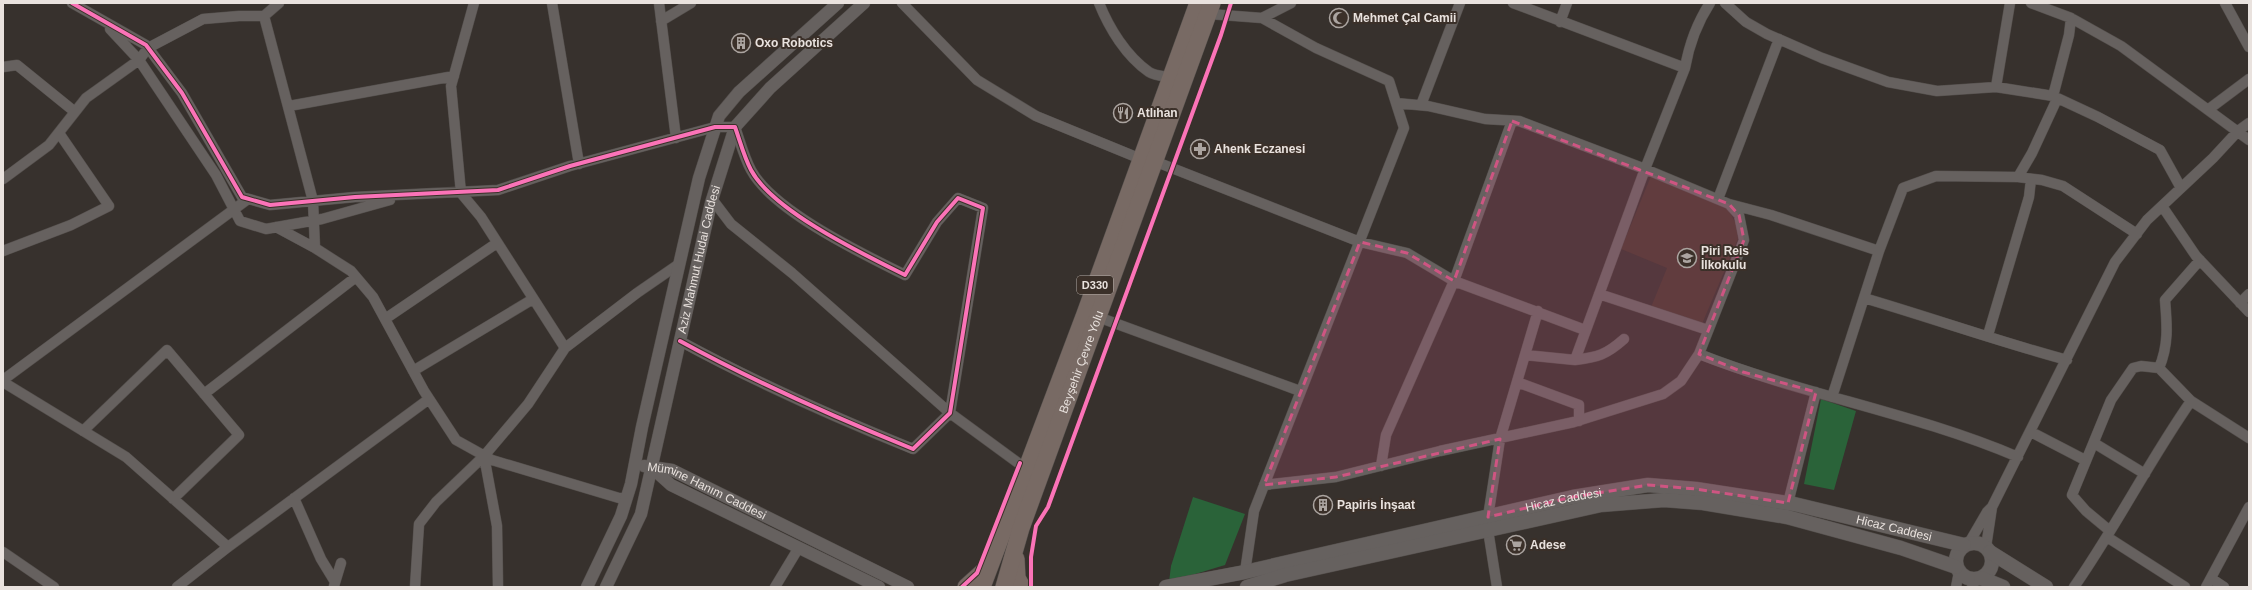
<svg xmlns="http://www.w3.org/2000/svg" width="2252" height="590" viewBox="0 0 2252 590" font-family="Arial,sans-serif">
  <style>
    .built { fill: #46362d }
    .green { fill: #2a6339 }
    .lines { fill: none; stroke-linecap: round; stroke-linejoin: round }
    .minor-casing { stroke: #534e4b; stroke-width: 11 }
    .tertiary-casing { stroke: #534e4b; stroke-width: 13 }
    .secondary-casing { stroke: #534e4b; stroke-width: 15 }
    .trunk-casing { stroke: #534e4b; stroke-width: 18 }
    .minor { stroke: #66615f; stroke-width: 10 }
    .tertiary { stroke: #66615f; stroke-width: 12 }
    .secondary { stroke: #66615f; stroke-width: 14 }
    .trunk { stroke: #786a64; stroke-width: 17 }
    .cycleway-casing { stroke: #3b3029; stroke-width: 6 }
    .cycleway { stroke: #fb73b8; stroke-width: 4 }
    .marked { fill: #ce5582; fill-opacity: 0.2; stroke: #ce5582; stroke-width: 3; stroke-dasharray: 8 5; stroke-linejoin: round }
    .labels { text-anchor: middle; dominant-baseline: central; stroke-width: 4; stroke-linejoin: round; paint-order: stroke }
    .shield { fill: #3b3029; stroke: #b5ada8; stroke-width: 1 }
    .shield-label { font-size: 11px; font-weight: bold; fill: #e9e2de }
    .poi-label { font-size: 12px; font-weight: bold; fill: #e9e2de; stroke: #3b3029; text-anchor: start }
    .street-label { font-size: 12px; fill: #e9e2de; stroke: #3b3029 }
  </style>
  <rect width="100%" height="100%" fill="#37312d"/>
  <path class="built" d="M1651,176L1727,207L1736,224L1738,239L1702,324L1651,307L1667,268L1621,249Z"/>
  <path class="green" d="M1821,399L1856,411L1834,490L1804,484Z
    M1193,497L1245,514L1225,565L1169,582L1171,566Z"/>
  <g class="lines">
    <defs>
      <path id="minor" d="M72,3L146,45L182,93L242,197L270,205L355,197L498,190L570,166L715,127H735C740,141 744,157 751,170C773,211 863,254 905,275L937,222L958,198L983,208L950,413L913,449C834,417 755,382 680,341
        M474,3L451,86L461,193L481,217L565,348L528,404L484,456
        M552,3L579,164
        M659,3L676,138
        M902,3L977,80L1036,116L1141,159
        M1099,3C1109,28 1126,56 1149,72C1155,76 1164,76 1170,77
        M1513,3L1685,68
        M1725,3L1746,22L1767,34L1822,58L1888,82L1937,91L1996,87L2053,96L2098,117L2160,150L2181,188
        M2031,3L2071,18L2121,46L2249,140
        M2225,3L2249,47
        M1209,14L1262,18L1291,3
        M264,16L313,201L315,248L276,227
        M661,21L691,3
        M1560,22L1567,3
        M110,29L139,60L216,175L240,221L266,229L322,219L390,200
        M3,67L17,65L75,112
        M1996,87L2010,3
        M2053,96L2069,35L2071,18
        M1421,105L1460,3
        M289,106L454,76
        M2209,109L2249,79
        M1512,121L1454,281L1585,330
        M1154,161L1360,242L1407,253L1454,281L1386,435L1381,466
        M2018,177L2032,153L2057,99
        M3,179L49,145L86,98L139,60L148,48L203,19L239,16H264L279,3
        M712,199L731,224L792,273L950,413L1025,468
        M1718,199L1779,39
        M1729,204L1771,215L1879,251
        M2162,206L2196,256L2249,312
        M315,248L351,271L373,297L424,391L456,440L492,460L619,498H627
        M3,251L71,225L109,206L59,133
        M2200,260L2165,300C2167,324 2169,345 2159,368L2191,401L2249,438
        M1599,294L1708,330
        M1864,298C1932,318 2000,342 2067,360
        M2240,303L2249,294
        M1098,317L1300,391
        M385,319L497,243
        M1988,335L2029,197L2031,179
        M565,348L637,293L679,264
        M1699,354C1803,395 1915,413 2018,457
        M1525,355L1575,360L1645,169L1685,68C1689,45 1697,23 1710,3
        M1575,360C1598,357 1606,355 1624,339
        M413,371L533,299
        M3,380L248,199
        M3,382L126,457L228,547L177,587
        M1517,382L1579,405V421
        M204,394L356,277
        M1832,397L1879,251L1903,188L1936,176L2018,177L2042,180L2063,186L2137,234
        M83,431L167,350L239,435L173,499
        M2031,432L2085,460
        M2094,443L2145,474
        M1264,485L1336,477L1440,451L1574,422L1663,394L1681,381L1699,354L1744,240L1739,215L1729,204L1645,169L1519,121L1485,119L1428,106L1396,103
        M294,498L321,559L335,582
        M1788,503L1816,392
        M1488,517L1500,439L1538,311
        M1488,530L1497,587
        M2110,531L2086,511L2072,495L2111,400L2133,368L2141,366L2159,368
        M2107,537L2185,587
        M1969,543L1987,512L1992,507L2115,262L2147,220L2213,158L2238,131L2249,123
        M228,547L429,399
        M1986,547L1992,507
        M3,552L54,587
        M1245,572L1254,511L1404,128L1389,81L1316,48L1262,18
        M2212,579L2224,587
        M334,586L341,563
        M415,587L419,524L436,502L484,456L497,526L498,587
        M775,587L798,549
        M1956,587L1959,572
        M1972,587L1975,580
        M2074,587C2116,527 2149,461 2191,401
        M2206,587L2249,507"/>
      <g id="tertiary">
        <path id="s1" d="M644,466L672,470L908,587"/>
        <path d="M651,467L671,485L879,587"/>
        <path d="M587,587L621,516L631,484L642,427L699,178L719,116L739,92L838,3"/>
        <path id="s2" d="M606,587L641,514L711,203L735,127L770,88L864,3"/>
      </g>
      <g id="secondary">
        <circle cx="1974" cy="561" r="18"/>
        <path d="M1990,552L2046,587"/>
        <path d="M1981,578L2003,587"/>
        <path id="s3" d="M1166,587L1245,572L1573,497L1648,485L1696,489L1794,504L1964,545"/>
        <path d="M1247,587L1285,575L1601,505L1664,500L1703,503L1787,517L1901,548L1956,567"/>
      </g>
      <g id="trunk">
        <path d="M1016,559L1017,578L1022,587"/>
        <path d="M966,587L986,569"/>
        <path d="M982,587L1085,314L1198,3"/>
        <path id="s4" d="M1004,587L1021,528L1212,3"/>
      </g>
    </defs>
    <use href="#minor" class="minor-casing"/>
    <use href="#tertiary" class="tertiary-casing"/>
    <use href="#secondary" class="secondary-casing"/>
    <use href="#trunk" class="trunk-casing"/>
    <use href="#minor" class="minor"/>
    <use href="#tertiary" class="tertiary"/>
    <use href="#secondary" class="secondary"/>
    <use href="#trunk" class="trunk"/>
    <defs>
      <path id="cycleway" d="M72,3L146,45L182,93L242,197L270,205L355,197L498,190L570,166L715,127H735C740,141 744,157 751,170C773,211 863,254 905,275L937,222L958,198L983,208L950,413L913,449C834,417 755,382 680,341
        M962,587L977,573L1020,463
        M1031,587V557L1036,526L1048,507L1221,35L1231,3"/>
    </defs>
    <use href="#cycleway" class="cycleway-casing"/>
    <use href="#cycleway" class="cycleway"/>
  </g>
  <path class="marked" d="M1512,121L1729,204L1739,215L1744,240L1699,354L1743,372L1816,392L1788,503L1696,489L1648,485L1573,497L1488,517L1500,439L1336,477L1264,485L1360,242L1407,253L1454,281Z"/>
  <defs>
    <symbol id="mosque-ring" viewBox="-11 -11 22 22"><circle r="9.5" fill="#3b3029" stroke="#aba4a0" stroke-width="1.5"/><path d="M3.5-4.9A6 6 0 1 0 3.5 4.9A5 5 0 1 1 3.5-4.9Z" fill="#aba4a0"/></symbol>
    <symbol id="building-ring" viewBox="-11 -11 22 22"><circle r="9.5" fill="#3b3029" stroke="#aba4a0" stroke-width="1.5"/><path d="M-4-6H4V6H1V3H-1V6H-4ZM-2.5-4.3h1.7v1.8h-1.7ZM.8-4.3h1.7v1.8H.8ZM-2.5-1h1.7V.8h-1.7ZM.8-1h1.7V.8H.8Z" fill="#aba4a0"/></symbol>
    <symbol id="restaurant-ring" viewBox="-11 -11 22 22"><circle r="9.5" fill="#3b3029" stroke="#aba4a0" stroke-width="1.5"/><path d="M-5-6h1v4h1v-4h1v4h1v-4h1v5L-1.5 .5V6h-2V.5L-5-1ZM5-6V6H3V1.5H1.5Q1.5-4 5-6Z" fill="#aba4a0"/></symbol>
    <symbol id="pharmacy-ring" viewBox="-11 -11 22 22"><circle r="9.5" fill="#3b3029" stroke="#aba4a0" stroke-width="1.5"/><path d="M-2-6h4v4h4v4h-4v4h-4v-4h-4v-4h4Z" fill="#aba4a0"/></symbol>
    <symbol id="school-ring" viewBox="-11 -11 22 22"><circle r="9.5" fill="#3b3029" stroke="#aba4a0" stroke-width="1.5"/><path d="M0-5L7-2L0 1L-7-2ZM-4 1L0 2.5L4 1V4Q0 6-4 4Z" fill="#aba4a0"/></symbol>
    <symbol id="supermarket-ring" viewBox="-11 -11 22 22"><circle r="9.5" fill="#3b3029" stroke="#aba4a0" stroke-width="1.5"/><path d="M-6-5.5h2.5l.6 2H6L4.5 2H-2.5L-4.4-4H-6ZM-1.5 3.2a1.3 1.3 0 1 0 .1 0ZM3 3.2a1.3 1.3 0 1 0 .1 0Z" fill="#aba4a0"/></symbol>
  </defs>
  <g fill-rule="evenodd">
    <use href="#mosque-ring" x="1328" y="7" width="22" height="22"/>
    <use href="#building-ring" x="730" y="32" width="22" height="22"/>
    <use href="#restaurant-ring" x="1112" y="102" width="22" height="22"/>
    <use href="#pharmacy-ring" x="1189" y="138" width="22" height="22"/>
    <use href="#school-ring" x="1676" y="247" width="22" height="22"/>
    <use href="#building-ring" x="1312" y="494" width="22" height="22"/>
    <use href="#supermarket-ring" x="1505" y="534" width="22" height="22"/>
  </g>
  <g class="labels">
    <rect class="shield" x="1077" y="276" width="36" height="18" rx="3"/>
    <g class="shield-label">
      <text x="1095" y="285">D330</text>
    </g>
    <g class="poi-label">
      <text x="1353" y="18">Mehmet Çal Camii</text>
      <text x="755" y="43">Oxo Robotics</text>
      <text x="1137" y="113">Atlıhan</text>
      <text x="1214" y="149">Ahenk Eczanesi</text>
      <text x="1701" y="251">Piri Reis<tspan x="1701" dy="14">İlkokulu</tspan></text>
      <text x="1337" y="505">Papiris İnşaat</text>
      <text x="1530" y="545">Adese</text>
    </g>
    <g class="street-label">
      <text stroke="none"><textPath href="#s2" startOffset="342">Aziz Mahmut Hudai Caddesi</textPath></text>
      <text stroke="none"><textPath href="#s4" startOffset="238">Beyşehir Çevre Yolu</textPath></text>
      <text stroke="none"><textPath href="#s1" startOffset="68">Mümine Hanım Caddesi</textPath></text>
      <text stroke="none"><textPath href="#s3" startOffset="407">Hicaz Caddesi</textPath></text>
      <text stroke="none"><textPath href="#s3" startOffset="743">Hicaz Caddesi</textPath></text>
    </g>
  </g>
  <rect width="2252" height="590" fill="none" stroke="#e9e2de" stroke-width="8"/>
</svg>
